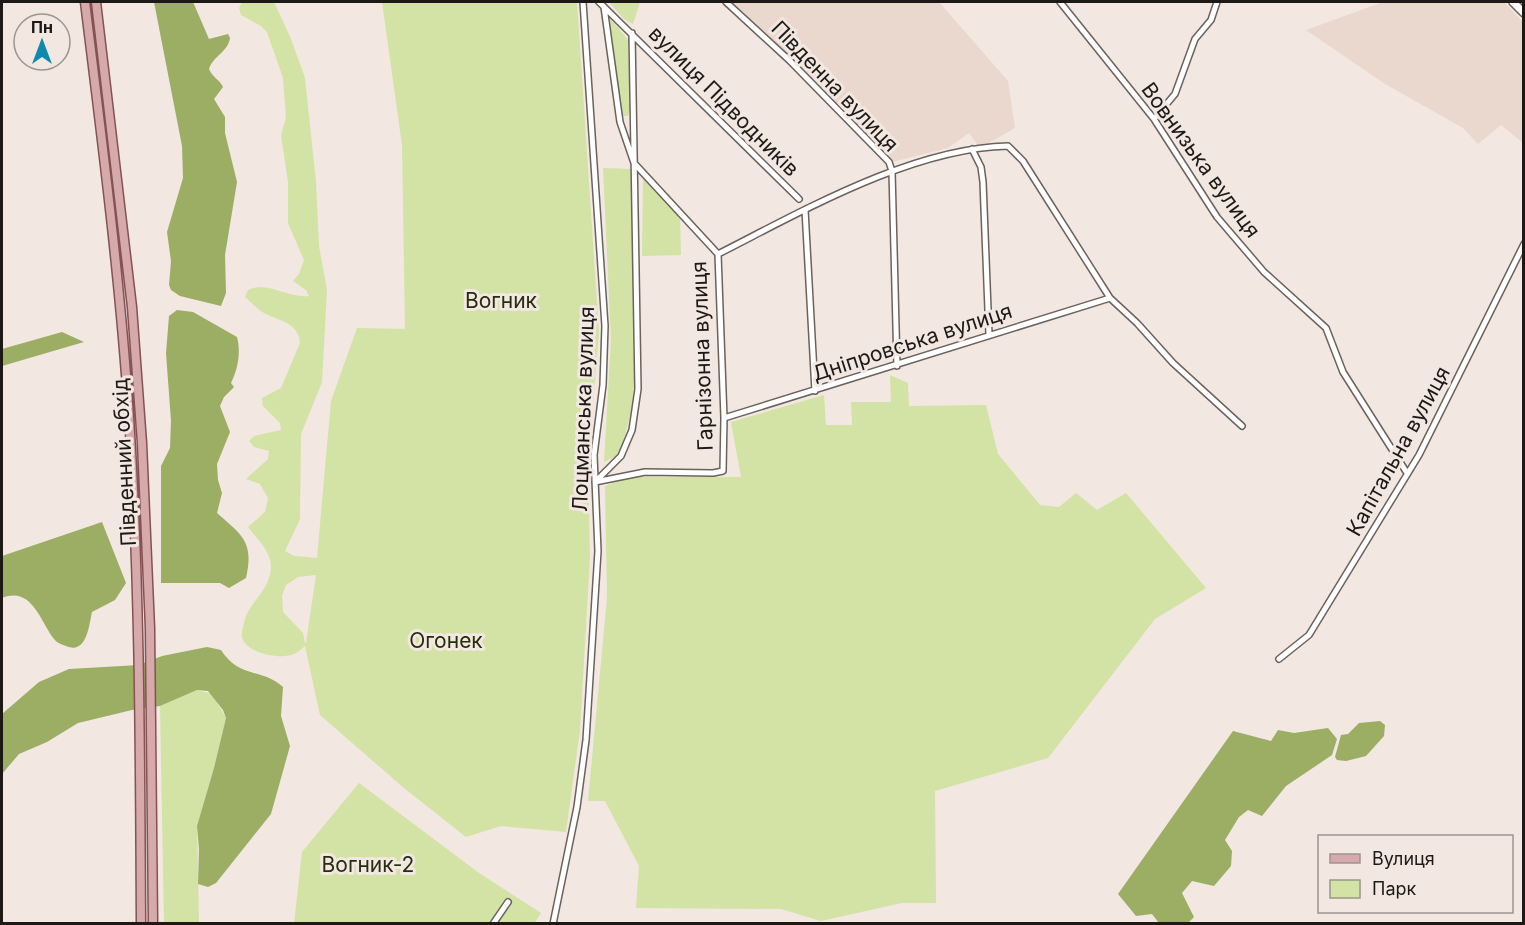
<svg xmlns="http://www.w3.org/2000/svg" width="1525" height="925" viewBox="0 0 1525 925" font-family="Inter,sans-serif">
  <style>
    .built { fill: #ead8ce }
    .green { fill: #d2e3a5; fill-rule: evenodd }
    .forest { fill: #9bae64 }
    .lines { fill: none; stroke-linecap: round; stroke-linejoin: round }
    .minor-casing { stroke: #6b625d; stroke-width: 8 }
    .tertiary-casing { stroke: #6b625d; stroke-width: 10 }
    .primary-casing { stroke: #845253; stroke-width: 11 }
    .minor { stroke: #fff; stroke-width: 5 }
    .tertiary { stroke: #fff; stroke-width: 7 }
    .primary { stroke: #d6a9ab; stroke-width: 8 }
    .labels { text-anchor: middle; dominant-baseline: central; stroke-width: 6; stroke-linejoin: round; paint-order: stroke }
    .street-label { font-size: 21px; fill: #1d1917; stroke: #f2e7e1 }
    .park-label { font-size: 21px; fill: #262d0d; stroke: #f2e7e1 }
  </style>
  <rect width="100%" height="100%" fill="#f2e7e1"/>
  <path class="built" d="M729,2H939L1008,81L1015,128L980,148L969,133L948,148L892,162Z
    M1383,2H1504L1523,22V143L1501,125L1478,144L1463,128L1385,84L1306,30Z"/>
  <path class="green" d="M242,2H274L291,39L305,78L316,182L319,246L327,290L322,382L301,434L300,519L285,551L294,556L317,558L331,401L357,328L405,329L402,145L382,2H577L599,333L588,460L590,558L580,730L566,832L501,826L466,837L404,788L320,715L305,646C302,648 298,653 294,654C281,660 245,653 242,637C241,633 243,627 244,623C248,602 271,591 271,566C271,551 256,538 248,527L265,512L268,498L260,484L246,479L268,459L269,451L254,447L249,441L254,436L281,430L280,423L263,406L262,398L281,388L300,343C299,323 280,321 264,313C257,309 251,302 245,297L248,290C267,280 288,299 309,296L306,290L293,281L299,274L304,260L288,223V182L281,135L286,118L283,78L267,32L261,26L241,15L239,8ZM316,575L306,643H305L303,633L283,612L282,596L286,585L298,577Z
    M609,2H640L633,24L624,19Z
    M606,13L628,40L630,111L628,116H622Z
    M603,168L631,169C634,221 635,273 635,325C635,371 636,412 618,455L604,462L611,340Z
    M643,178L680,217L681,255L642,256Z
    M890,375L908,383L909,406L986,405L998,454L1040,505L1059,507L1076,493L1097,510L1126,493L1206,588L1155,619L1048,758L935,791L936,903H902L821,921L781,909L636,908L639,866L605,801H588L607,598L605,486L628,477H741L731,422L824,395L826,425H852L851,402H891Z
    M197,690L212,694L226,718L214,769L197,826L199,923H164L160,706Z
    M359,783L479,873L541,913L534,924H294L302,852Z"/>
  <path class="forest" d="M154,2H193L209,39L228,34L230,38C228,52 213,56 209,69C212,77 220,80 223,87L214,99L225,117V133L237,182L225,255L226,293L221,306L180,296L171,290L169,285L171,261L167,232L183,178L182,146Z
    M177,310L193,312L237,337C241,352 238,369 231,383L234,387L224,397L220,406L230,432L217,464L218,480L222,493L217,513C243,536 254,542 246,578L229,588L220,583H161V466L170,448L171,421L166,353L169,316Z
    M62,332L84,342L2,366V349Z
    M102,522L126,583L115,600L92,612C89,625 87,655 66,646C61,644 57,643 54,639C40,621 32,586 2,598V556Z
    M207,647L221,650C240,679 262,668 283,687L281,716L290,746L271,814L216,883L208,887L198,884L199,849L197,826L214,768L226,718L223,710L208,691L197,690L160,706L132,710L78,723L47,742L19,754L2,774V714L39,682L69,669L139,665L162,656Z
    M1380,721L1385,725L1384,736L1366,756L1346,761L1337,760L1335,757L1341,735L1348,734L1359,723Z
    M1328,728L1337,739L1332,755L1286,786L1262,816L1248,810L1239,817L1225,840L1232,851L1231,866L1214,886L1192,881L1182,893L1194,917L1188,923H1159L1152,914L1136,916L1118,894L1233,731L1271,741L1278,730L1294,733Z"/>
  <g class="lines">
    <defs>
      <path id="minor" d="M599,2L799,199
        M726,2L789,60L889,162L892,171L897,366
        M1060,2L1154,119L1217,217L1264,272L1326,328L1343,372L1407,473
        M1154,119L1175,94L1195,39L1211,20L1217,2
        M972,149L981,167L983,182L989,335
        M805,210L815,391
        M718,254C803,211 912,148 1008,146L1023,161L1110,298L1137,323L1173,363L1242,426
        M724,418L1110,298
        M596,481L621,456L632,430L638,389L632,33
        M595,482L645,472L713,473L723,471L724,418L718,254L634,163L620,122L604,7
        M1279,659L1309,635L1419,455L1524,244
        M493,924L508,902
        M553,924L577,807L586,740L598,551L594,455L603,385L605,326L583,2"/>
      <path id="tertiary" d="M1513,2L1524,13"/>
      <path id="primary" d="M85,2C102,140 120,278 129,417C140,586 140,755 141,924
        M96,2L132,307L142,443L150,628L153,924"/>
    </defs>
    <use href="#minor" class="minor-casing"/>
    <use href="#tertiary" class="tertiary-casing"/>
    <use href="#primary" class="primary-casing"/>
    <use href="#minor" class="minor"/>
    <use href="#tertiary" class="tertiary"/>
    <use href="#primary" class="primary"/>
  </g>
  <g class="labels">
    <g class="street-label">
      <text transform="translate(835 86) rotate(46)">Південна вулиця</text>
      <text transform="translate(724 101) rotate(45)">вулиця Підводників</text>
      <text transform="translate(1201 160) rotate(54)">Вовнизька вулиця</text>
      <text transform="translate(912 342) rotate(-18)">Дніпровська вулиця</text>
      <text transform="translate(702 356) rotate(-92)">Гарнізонна вулиця</text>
      <text transform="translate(583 409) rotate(-88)">Лоцманська вулиця</text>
      <text transform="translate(1398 451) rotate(-61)">Капітальна вулиця</text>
      <text transform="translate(124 462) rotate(-93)">Південний обхід</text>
    </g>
    <g class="park-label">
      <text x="501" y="300">Вогник</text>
      <text x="446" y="640">Огонек</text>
      <text x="368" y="864">Вогник-2</text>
    </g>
  </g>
  <rect width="1525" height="925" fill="none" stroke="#1d1917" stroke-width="6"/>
  <rect x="1318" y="835" width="195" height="78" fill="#f2e7e1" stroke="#9d9590" stroke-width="1.5"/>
  <rect x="1330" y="854" width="30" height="9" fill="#d6a9ab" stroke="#9d9590" stroke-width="1.5"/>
  <text x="1372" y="865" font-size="18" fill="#1d1917">Вулиця</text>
  <rect x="1330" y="880" width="30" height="18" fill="#d2e3a5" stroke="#9d9590" stroke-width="1.5"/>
  <text x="1372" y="895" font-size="18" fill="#1d1917">Парк</text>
  <g transform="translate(42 42)"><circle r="28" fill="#f2e7e1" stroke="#9d9590" stroke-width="1.5"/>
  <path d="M0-4.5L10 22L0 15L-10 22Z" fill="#0f8aad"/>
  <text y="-9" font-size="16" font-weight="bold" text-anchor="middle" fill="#1d1917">Пн</text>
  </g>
</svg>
